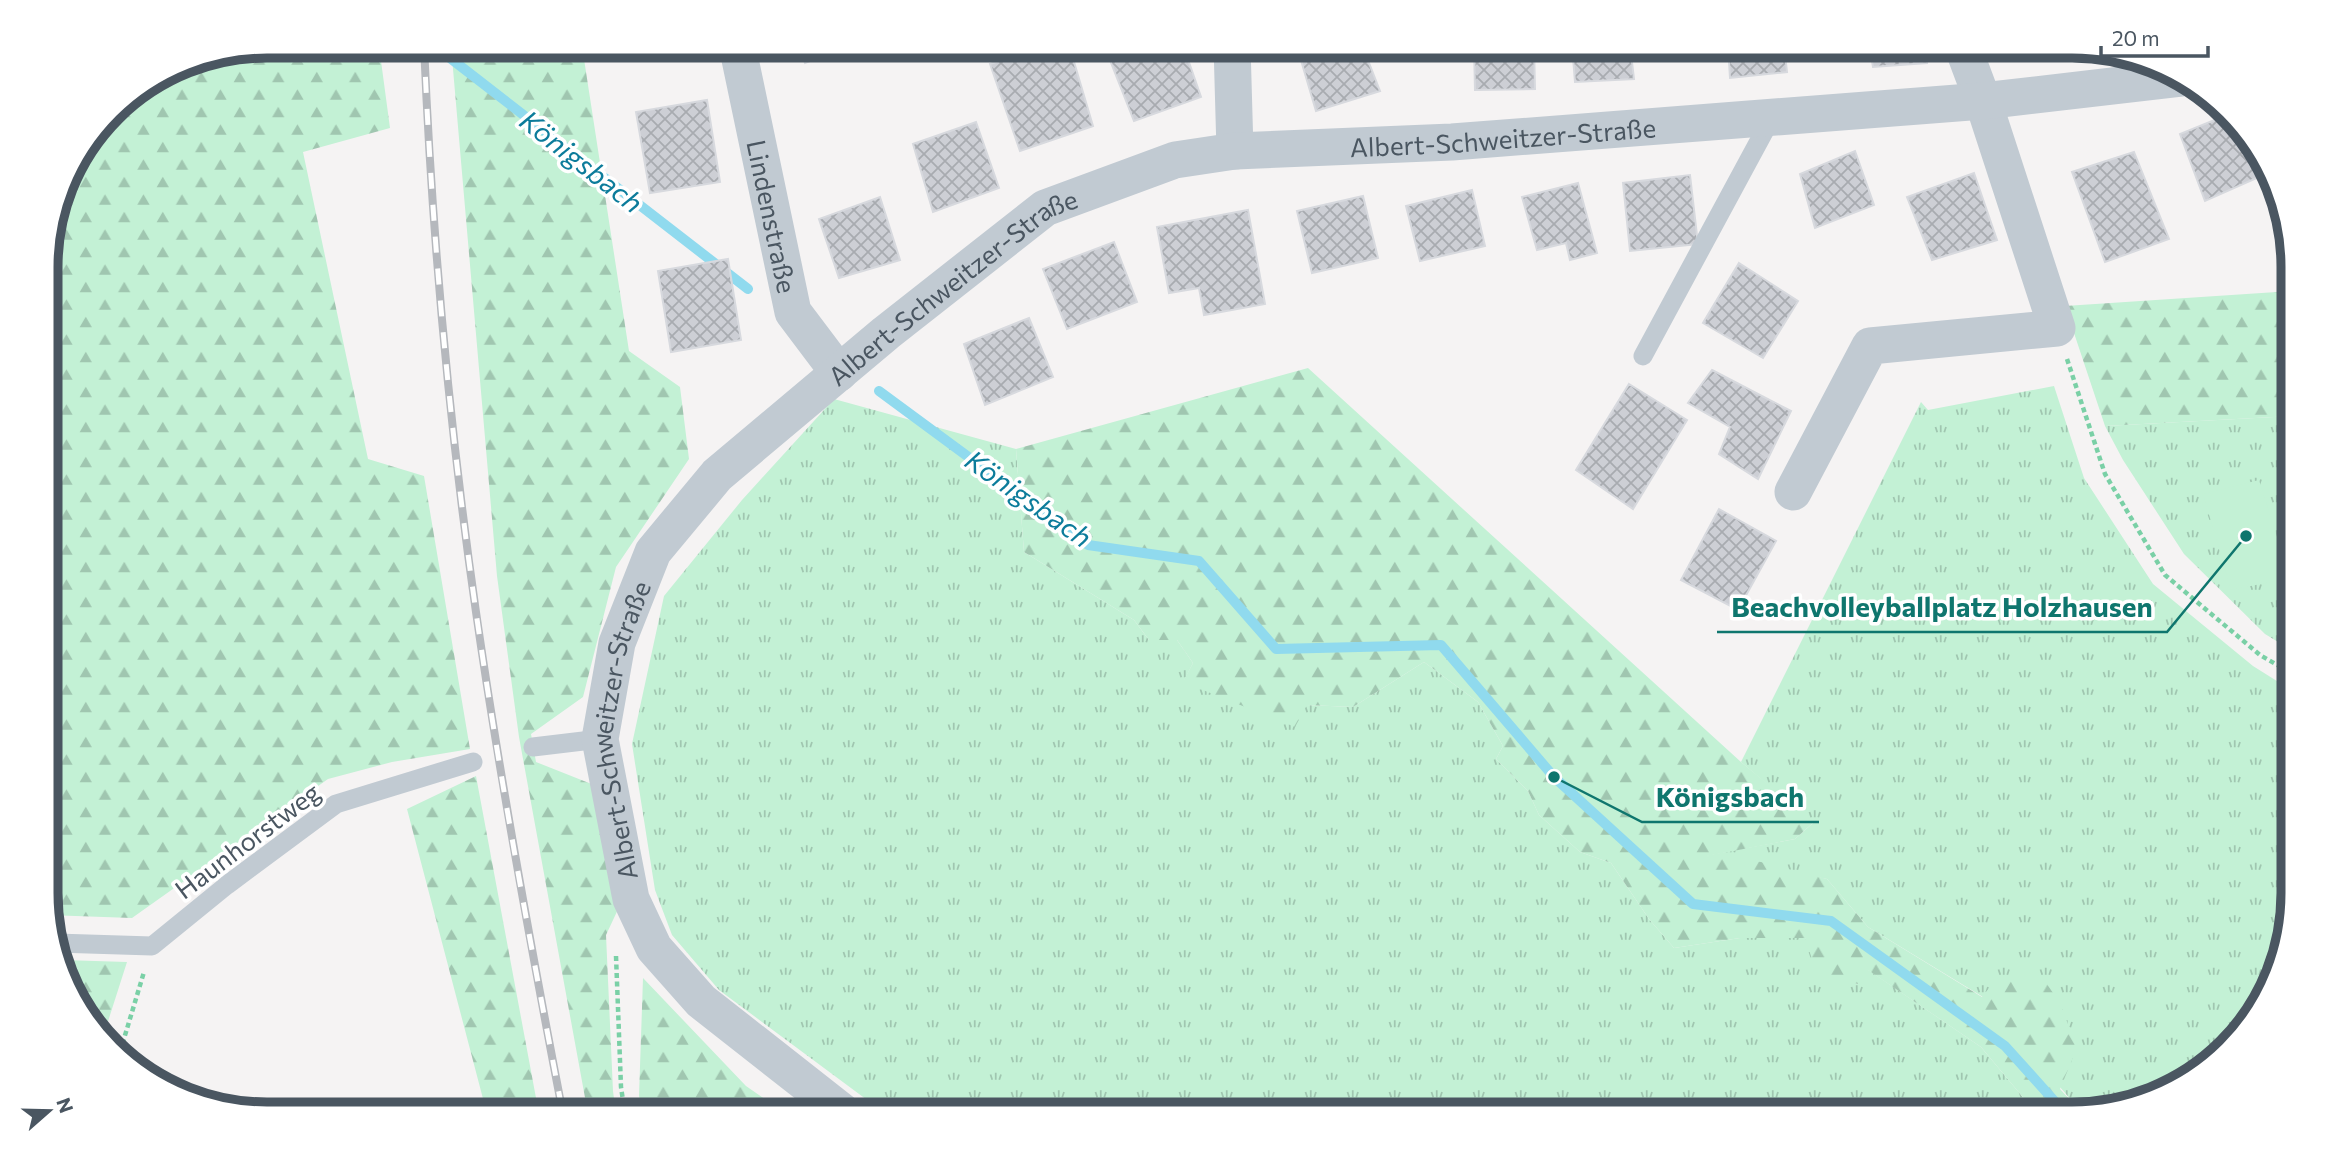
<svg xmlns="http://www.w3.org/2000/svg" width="2339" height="1160" viewBox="0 0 2339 1160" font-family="Commissioner,sans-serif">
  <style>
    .grass { fill: url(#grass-tufts) }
    .forest { fill: url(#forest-firs) }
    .pitch { fill: #c3f1d5 }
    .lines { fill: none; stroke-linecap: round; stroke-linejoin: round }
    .stream { stroke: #90daee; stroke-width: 10 }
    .building { fill: url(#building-cross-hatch); stroke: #d7d9de; stroke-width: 2 }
    .path { stroke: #7ad0a6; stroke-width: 4.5; stroke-dasharray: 5 3.5; stroke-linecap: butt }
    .lane { stroke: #c1cad2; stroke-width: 19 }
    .street { stroke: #c1cad2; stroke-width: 37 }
    .rail-casing { stroke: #b5b8bd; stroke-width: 8 }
    .rail { stroke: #fff; stroke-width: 5; stroke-dasharray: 16; stroke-linecap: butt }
    .labels { text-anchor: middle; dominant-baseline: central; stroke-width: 7; stroke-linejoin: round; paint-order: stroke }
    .street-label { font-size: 26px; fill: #4a5661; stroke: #fff }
    .water-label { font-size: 28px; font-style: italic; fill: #0c7c9b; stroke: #fff }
    .rim { fill: none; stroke: #4a5661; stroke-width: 9 }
    .leader { fill: none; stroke: #0f766e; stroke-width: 2.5 }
    .callout-dot { fill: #0f766e; stroke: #fff; stroke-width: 2.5 }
    .callout-label { font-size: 28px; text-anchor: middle; font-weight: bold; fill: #0f766e; stroke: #fff; stroke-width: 7; stroke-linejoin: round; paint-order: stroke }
  </style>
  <defs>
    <pattern id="grass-tufts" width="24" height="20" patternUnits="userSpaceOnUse" patternTransform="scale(1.75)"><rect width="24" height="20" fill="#c3f1d5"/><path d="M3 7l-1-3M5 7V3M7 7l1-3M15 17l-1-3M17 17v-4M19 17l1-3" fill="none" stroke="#a0c6b0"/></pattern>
    <pattern id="forest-firs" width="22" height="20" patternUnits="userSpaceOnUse" patternTransform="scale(1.75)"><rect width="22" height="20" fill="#c3f1d5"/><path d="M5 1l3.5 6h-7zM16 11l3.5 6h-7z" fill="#a0c6b0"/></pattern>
    <pattern id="building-cross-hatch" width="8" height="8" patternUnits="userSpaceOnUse" patternTransform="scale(1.75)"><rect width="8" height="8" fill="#cdcfd5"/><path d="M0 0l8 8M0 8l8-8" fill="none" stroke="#a8abb0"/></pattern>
  </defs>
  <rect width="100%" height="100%" fill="#f5f3f3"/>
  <path class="grass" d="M2054,386L2084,478L2153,584L2253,666L2293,691V894L2271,991L2195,1077L2086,1114H2083L1983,997L1868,927L1827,879L1704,856L1795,839L1813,823L1741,762L1921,402L1928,410Z
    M834,399L1016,449L1024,552L1134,620L1149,640H1177L1193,663L1184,681L1307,705L1353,707L1424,662L1478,702L1503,746L1496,759L1528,791L1539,815L1580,852L1611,863L1649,919L1674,948L1740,938H1805L1857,984L1867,969L1981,1047L2037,1114H886L719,990L672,935L655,890L632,744L664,596L742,500Z
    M2292,416L2293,651L2265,634L2184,554L2123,460L2105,426Z"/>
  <path class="forest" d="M267,45L379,46L390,128L303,152L368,459L424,476L470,749L392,762L328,779L132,918L47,915L46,252L68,168L121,101L182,62Z
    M451,46H582L629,351L680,387L689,459L616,567L583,697L531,734L536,762L594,785L621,903L606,935L613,1091L616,1114H588L519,737L497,576Z
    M2292,291V416L2105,426L2065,306Z
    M1308,368L1741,762L1814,822L1795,839L1707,856L1761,862L1827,879L1868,927L1982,997L1997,978L2044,980L2060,1003L2077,1048L2060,1089L2083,1114H2037L1981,1047L1868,970L1858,984L1817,974L1805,938H1740L1674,948L1649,919L1611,863L1580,852L1539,815L1528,791L1496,759L1503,746L1478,702L1424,662L1353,707L1307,705L1295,727L1183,682L1193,663L1177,640H1149L1134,620L1024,552L1016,449Z
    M476,776L539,1114H487L407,809Z
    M63,960L127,962L103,1037L91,1028Z
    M643,978L746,1086L786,1114H643L639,1096Z"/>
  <path class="pitch" d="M2259,480L2290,578L2231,590L2203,494Z"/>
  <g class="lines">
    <path class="stream" d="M450,58L748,289
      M879,391L1088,545L1199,561L1276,649L1441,645L1554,777L1693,904L1831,921L2005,1046L2066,1114"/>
  </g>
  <path class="building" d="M799,45H854L805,63Z
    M1047,45H1069L1093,126L1020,151L990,64Z
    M1132,45H1183L1201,97L1134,121L1108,55Z
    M1310,45H1362L1380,91L1316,111L1298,50Z
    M1474,45H1534L1535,89L1475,90Z
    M1572,45H1630L1634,79L1575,82Z
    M1728,45H1784L1787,72L1730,78Z
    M1869,45H1925L1927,63L1873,67Z
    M2042,45H2072L2111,54L2043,60Z
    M707,100L720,182L650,193L636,112Z
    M2227,115L2237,124L2259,177L2205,201L2180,134Z
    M976,122L999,188L933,212L913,144Z
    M1855,151L1874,205L1815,228L1800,174Z
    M2134,152L2169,239L2105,262L2072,172Z
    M1974,173L1997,240L1932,260L1907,197Z
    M1690,175L1698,244L1630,251L1623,183Z
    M1578,183L1597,253L1570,260L1566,243L1537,250L1522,197Z
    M1472,190L1485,246L1420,261L1406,206Z
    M1363,196L1378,258L1312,273L1297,211Z
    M880,197L900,260L839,278L819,219Z
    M1248,210L1265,304L1204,315L1199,288L1169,293L1157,227Z
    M1114,242L1137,302L1067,329L1043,269Z
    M728,259L741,340L671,352L658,271Z
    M1739,263L1798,301L1763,358L1703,323Z
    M1029,318L1053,377L985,405L964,344Z
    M1712,370L1791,411L1758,479L1719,454L1730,427L1688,403Z
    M1629,384L1687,420L1633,509L1576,470Z
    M1719,509L1776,541L1738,610L1681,580Z"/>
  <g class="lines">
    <path class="path" d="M2067,359L2105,474L2165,575L2260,655L2293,674
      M616,956L621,1087L625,1114
      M120,1052L144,972"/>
    <path class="lane" d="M1643,356L1772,117
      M533,747L600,739
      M56,943L152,946L227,885L336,804L473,762"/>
    <g class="street">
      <path id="s1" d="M737,45L793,312L839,373"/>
      <path d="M1232,45L1235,151"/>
      <path d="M1793,492L1870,346L2057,328L1983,101L1962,45"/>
      <path id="s2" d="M845,1114L701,1001L654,948L631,899L600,739L617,643L653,552L717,475L886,333L1045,208L1175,160L1235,151L1452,142L1983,101L2181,78"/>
    </g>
    <defs>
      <path id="rail" d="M424,45C432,235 449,424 476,612C500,780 531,948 563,1114"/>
    </defs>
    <use href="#rail" class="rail-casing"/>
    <use href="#rail" class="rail"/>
  </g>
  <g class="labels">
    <g class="street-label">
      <text stroke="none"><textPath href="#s2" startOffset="1657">Albert-Schweitzer-Straße</textPath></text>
      <text stroke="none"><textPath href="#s1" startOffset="175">Lindenstraße</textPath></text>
      <text stroke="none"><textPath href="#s2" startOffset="1069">Albert-Schweitzer-Straße</textPath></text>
      <text stroke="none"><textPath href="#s2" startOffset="481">Albert-Schweitzer-Straße</textPath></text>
      <text transform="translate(247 840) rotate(-37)">Haunhorstweg</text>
    </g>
    <g class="water-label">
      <text transform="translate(582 161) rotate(38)">Königsbach</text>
      <text transform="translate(1029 498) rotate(35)">Königsbach</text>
    </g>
  </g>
  <path d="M0 0H2339V1160H0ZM267 58H2072A209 209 0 0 1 2281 267V893A209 209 0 0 1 2072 1102H267A209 209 0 0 1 58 893V267A209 209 0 0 1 267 58Z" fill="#fff" fill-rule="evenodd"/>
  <path class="rim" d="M267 58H2072A209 209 0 0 1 2281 267V893A209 209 0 0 1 2072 1102H267A209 209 0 0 1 58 893V267A209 209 0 0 1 267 58Z"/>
  <path class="leader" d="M2246 536L2167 632H1717M1554 777L1642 822H1819"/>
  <g class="callout-dot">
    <circle cx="2246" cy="536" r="7"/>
    <circle cx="1554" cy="777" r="7"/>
  </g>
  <g class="callout-label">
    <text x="1942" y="617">Beachvolleyballplatz Holzhausen</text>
    <text x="1730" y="807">Königsbach</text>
  </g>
  <g transform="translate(49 1111) rotate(70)" stroke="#ffffff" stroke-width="5" paint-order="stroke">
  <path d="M0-5L12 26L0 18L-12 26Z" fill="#4a5661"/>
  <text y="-10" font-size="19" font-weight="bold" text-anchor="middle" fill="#4a5661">N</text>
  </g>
  <path d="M2101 46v10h107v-10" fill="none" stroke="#4a5661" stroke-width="3.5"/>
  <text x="2112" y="46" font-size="21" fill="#4a5661" stroke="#ffffff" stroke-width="5" paint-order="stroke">20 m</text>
</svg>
